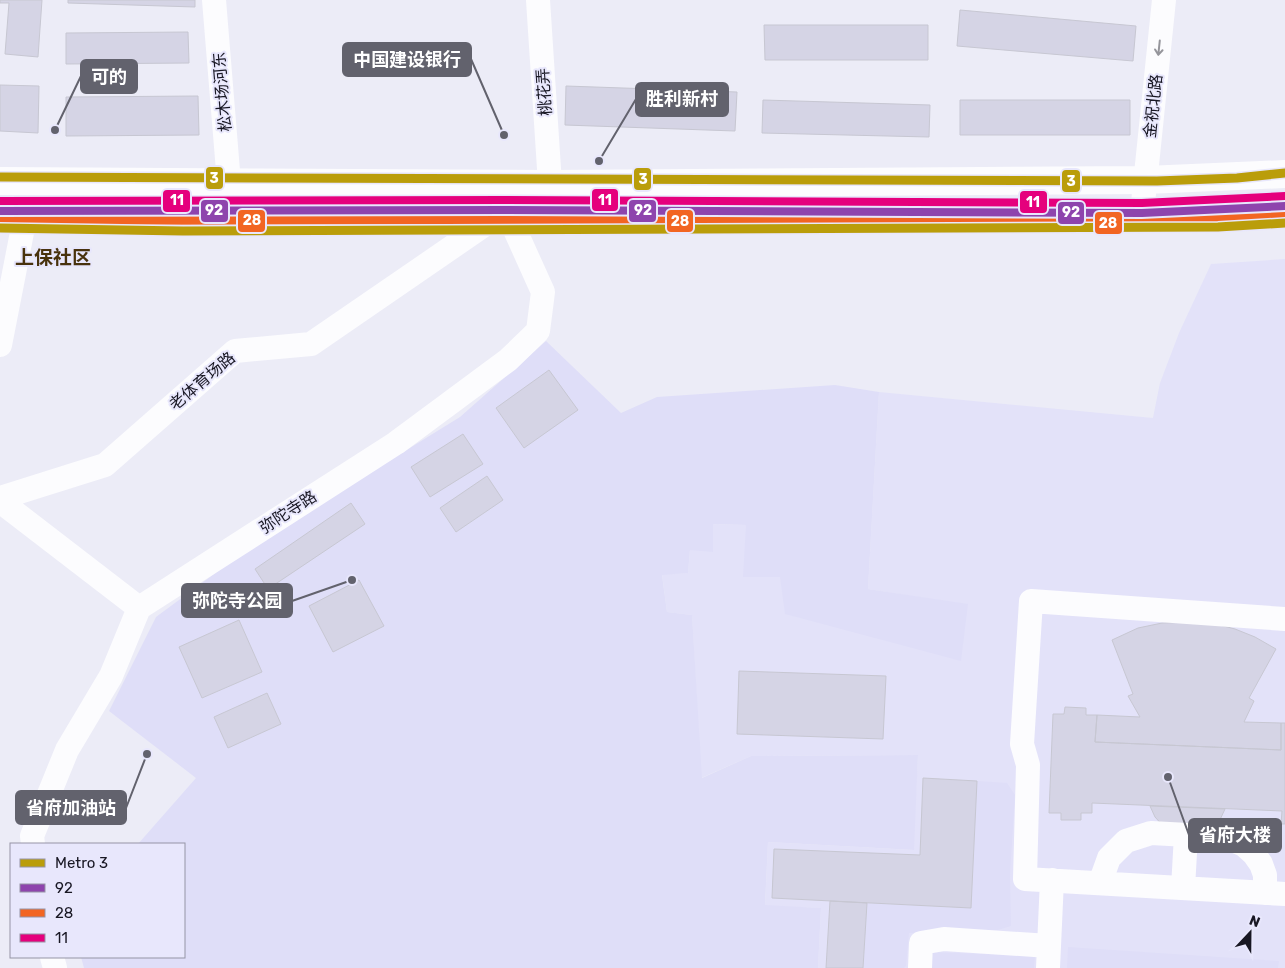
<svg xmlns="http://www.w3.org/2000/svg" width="1285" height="968" viewBox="0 0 1285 968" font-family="Rubik,'Noto Sans SC',sans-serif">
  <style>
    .built { fill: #e3e2f9 }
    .green { fill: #dfdef8 }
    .building { fill: #d5d4e5; stroke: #c7c7d2 }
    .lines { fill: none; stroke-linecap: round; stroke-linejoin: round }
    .minor { stroke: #fcfcfe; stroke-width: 24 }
    .major { stroke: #fcfcfe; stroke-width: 28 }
    .bus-1-casing { stroke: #e8e7fc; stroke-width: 11 }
    .bus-2-casing { stroke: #e8e7fc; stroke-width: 11 }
    .bus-3-casing { stroke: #e8e7fc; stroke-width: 11 }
    .bus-1 { stroke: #8e44ad; stroke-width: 8 }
    .bus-2 { stroke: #f26522; stroke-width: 8 }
    .bus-3 { stroke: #e5007d; stroke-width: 8 }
    .metro-1-casing { stroke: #e8e7fc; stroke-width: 12 }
    .metro-1 { stroke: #ba9d0a; stroke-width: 9 }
    .oneway { stroke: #95959b }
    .labels { text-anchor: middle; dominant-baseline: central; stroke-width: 4; stroke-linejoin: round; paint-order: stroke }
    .street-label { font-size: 16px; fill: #181723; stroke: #e8e7fc }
    .quarter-label { font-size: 19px; font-weight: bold; fill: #48320d; stroke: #e8e7fc }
    .leader { fill: none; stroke: #62626d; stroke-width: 2 }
    .callout-dot { fill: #62626d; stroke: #e8e7fc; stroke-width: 2 }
    .callout { fill: #62626d; stroke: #62626d; stroke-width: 2 }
    .callout-label { font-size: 18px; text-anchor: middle; font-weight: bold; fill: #fff }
    .line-badge { stroke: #e8e7fc; stroke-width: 2 }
    .badge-label { font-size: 14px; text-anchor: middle; font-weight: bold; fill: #fff }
  </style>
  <rect width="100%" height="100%" fill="#ececf7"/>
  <path class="built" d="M1285,259V968H818L821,908L765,906L768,842L913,850L918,755L751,756L701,778L692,615L667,612L662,574L688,573L690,550L713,524L747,525L744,576L780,577L967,605L868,589L879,392L1153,418L1160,383L1179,333L1211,264Z"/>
  <path class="green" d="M546,341L621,413L657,397L835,385L879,392L868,589L968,604L961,661L785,614L780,577H743L746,525L713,524V552L690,550L688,573L662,575L667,612L692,615L702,778L751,756L918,755L914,850L768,842L765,905L821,908L818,968H84L81,957H184V844H138L196,778L109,711L156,617L256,543L460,417Z
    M977,781L1007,783L1015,795L1010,873L1011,926L998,930L909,933L906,966L904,968H863L867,903L971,908Z
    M1068,947L1279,961L1278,968H1067Z
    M929,952L1035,956L1034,968H928Z"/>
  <path class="building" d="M0,0H42L38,57L5,54L9,3H0Z
    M68,0H195V7L68,3Z
    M960,10L1136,26L1133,61L957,46Z
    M764,25H928V60H765Z
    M188,32L189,63L66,64V33Z
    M0,85L39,86L38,133L0,131Z
    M566,86L737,92L735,131L565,125Z
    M198,96L199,135L66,136V97Z
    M763,100L930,105L929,137L762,133Z
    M960,100H1130V135H960Z
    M549,370L578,410L524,448L496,408Z
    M463,434L483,464L430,497L411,467Z
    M487,476L503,500L456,532L440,508Z
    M351,503L365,524L268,589L255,569Z
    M359,580L384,626L333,652L309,606Z
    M239,620L262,672L202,698L179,647Z
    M1192,622L1216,624L1235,629L1255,637L1276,649L1249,698L1254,701L1244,722L1281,723V750L1095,742L1097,715L1140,717L1128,696L1133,694L1112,640L1138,628L1162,623Z
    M739,671L886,676L883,739L737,734Z
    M267,693L281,724L228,748L214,717Z
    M1065,707L1086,708V715H1097L1095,742L1281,750V723H1285V824H1281L1282,811L1092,803V813H1081V820H1061V813H1049L1053,714H1064Z
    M923,778L977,781L971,908L772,898L774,849L920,855Z
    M1150,806L1225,809L1218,824L1213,829L1165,828L1155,817Z
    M830,901L867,903L863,968H826Z"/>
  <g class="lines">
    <path class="minor" d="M214,0L229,183
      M538,0L550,184
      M1142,213L1164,0
      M0,345L26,212
      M0,498L105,465L235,351L311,344L506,210L543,292L538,331L508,360L396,443L139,608L111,676L67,750L32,836L33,844
      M0,501L139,608
      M1285,619L1031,601L1022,744L1028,765L1025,879L1285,894
      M1100,883L1109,858L1126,841L1151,833L1225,837L1244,845L1254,854L1261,864L1265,875V893
      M1183,888L1186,835
      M52,957L55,968
      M920,968L921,943L944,939L1049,946
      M1048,968L1052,880"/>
    <path class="major" d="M0,181L550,184L1146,180L1285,174
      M0,211L506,210L1142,213L1285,206"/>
    <defs>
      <path id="bus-1" d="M0,211L506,210L1142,213L1285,206"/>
      <path id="bus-2" d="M0,221L506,220L1142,223L1285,216"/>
      <path id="bus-3" d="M0,201L506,200L1142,203L1285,196"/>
    </defs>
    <use href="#bus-1" class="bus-1-casing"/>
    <use href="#bus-2" class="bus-2-casing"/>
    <use href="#bus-3" class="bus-3-casing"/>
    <use href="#bus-1" class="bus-1"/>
    <use href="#bus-2" class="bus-2"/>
    <use href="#bus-3" class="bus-3"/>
    <defs>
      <path id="metro-1" d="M0,177L1157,181L1237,178L1285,173
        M0,228L183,231L1218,227L1285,223"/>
    </defs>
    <use href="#metro-1" class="metro-1-casing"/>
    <use href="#metro-1" class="metro-1"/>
  </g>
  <defs><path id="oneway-shaft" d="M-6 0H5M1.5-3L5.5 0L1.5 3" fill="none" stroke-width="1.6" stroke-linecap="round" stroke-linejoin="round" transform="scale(1.25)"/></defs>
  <use class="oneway" href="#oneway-shaft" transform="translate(1159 48) rotate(96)"/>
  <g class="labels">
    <g class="street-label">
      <text transform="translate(222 92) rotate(-95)">松木场河东</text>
      <text transform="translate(544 92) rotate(-94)">桃花弄</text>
      <text transform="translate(1153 106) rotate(-84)">金祝北路</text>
      <text transform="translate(202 381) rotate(-40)">老体育场路</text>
      <text transform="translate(288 512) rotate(-33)">弥陀寺路</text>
    </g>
    <g class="quarter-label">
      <text x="53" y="257">上保社区</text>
    </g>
  </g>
  <path class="leader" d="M504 135L471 59M55 130L81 76M599 161L636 99M352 580L292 601M147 754L126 808M1168 777L1189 835"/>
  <g class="callout-dot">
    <circle cx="504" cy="135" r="5"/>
    <circle cx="55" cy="130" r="5"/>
    <circle cx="599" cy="161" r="5"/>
    <circle cx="352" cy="580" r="5"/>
    <circle cx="147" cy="754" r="5"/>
    <circle cx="1168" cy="777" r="5"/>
  </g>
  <g class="callout">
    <rect x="343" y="43" width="128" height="33" rx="5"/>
    <rect x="81" y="60" width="56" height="33" rx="5"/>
    <rect x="636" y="83" width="92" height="33" rx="5"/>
    <rect x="182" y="584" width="110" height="33" rx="5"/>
    <rect x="16" y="791" width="110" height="33" rx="5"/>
    <rect x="1189" y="819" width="92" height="33" rx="5"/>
  </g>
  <g class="callout-label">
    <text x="407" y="66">中国建设银行</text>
    <text x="109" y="83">可的</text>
    <text x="682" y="105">胜利新村</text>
    <text x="237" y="607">弥陀寺公园</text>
    <text x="71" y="814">省府加油站</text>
    <text x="1235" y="841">省府大楼</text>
  </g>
  <g class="line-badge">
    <rect x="205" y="166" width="19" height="24" rx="5" fill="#ba9d0a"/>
    <rect x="633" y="167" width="19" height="24" rx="5" fill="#ba9d0a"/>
    <rect x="1061" y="169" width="20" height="24" rx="5" fill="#ba9d0a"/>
    <rect x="591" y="188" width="28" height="24" rx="5" fill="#e5007d"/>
    <rect x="162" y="189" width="29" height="24" rx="5" fill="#e5007d"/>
    <rect x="1019" y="190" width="29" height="24" rx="5" fill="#e5007d"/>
    <rect x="200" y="199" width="29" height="24" rx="5" fill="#8e44ad"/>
    <rect x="628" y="199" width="29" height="24" rx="5" fill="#8e44ad"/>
    <rect x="1057" y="201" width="28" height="24" rx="5" fill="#8e44ad"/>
    <rect x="237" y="209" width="29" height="24" rx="5" fill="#f26522"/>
    <rect x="666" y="209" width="28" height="24" rx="5" fill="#f26522"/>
    <rect x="1094" y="211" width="29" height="24" rx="5" fill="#f26522"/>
  </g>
  <g class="badge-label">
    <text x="214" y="183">3</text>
    <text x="643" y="184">3</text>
    <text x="1071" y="186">3</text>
    <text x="605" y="205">11</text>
    <text x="177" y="205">11</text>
    <text x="1033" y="207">11</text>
    <text x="214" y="215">92</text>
    <text x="643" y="215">92</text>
    <text x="1071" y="217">92</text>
    <text x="252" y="225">28</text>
    <text x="680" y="226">28</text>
    <text x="1108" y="228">28</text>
  </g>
  <rect x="10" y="843" width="175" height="115" fill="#e8e7fc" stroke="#9594a5"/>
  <rect x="20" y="859" width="25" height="8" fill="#ba9d0a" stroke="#9594a5"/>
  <text x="55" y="868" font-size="15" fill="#181723">Metro 3</text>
  <rect x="20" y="884" width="25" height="8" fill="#8e44ad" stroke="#9594a5"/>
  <text x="55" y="893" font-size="15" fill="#181723">92</text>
  <rect x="20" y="909" width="25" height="8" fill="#f26522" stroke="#9594a5"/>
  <text x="55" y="918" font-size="15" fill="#181723">28</text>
  <rect x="20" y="934" width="25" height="8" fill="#e5007d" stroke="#9594a5"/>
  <text x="55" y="943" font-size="15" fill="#181723">11</text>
  <g transform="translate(1250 933) rotate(22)" stroke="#e8e7fc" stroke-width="4" paint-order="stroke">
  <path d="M0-4L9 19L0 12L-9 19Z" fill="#181723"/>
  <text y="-8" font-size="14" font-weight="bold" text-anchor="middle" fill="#181723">N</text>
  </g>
</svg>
